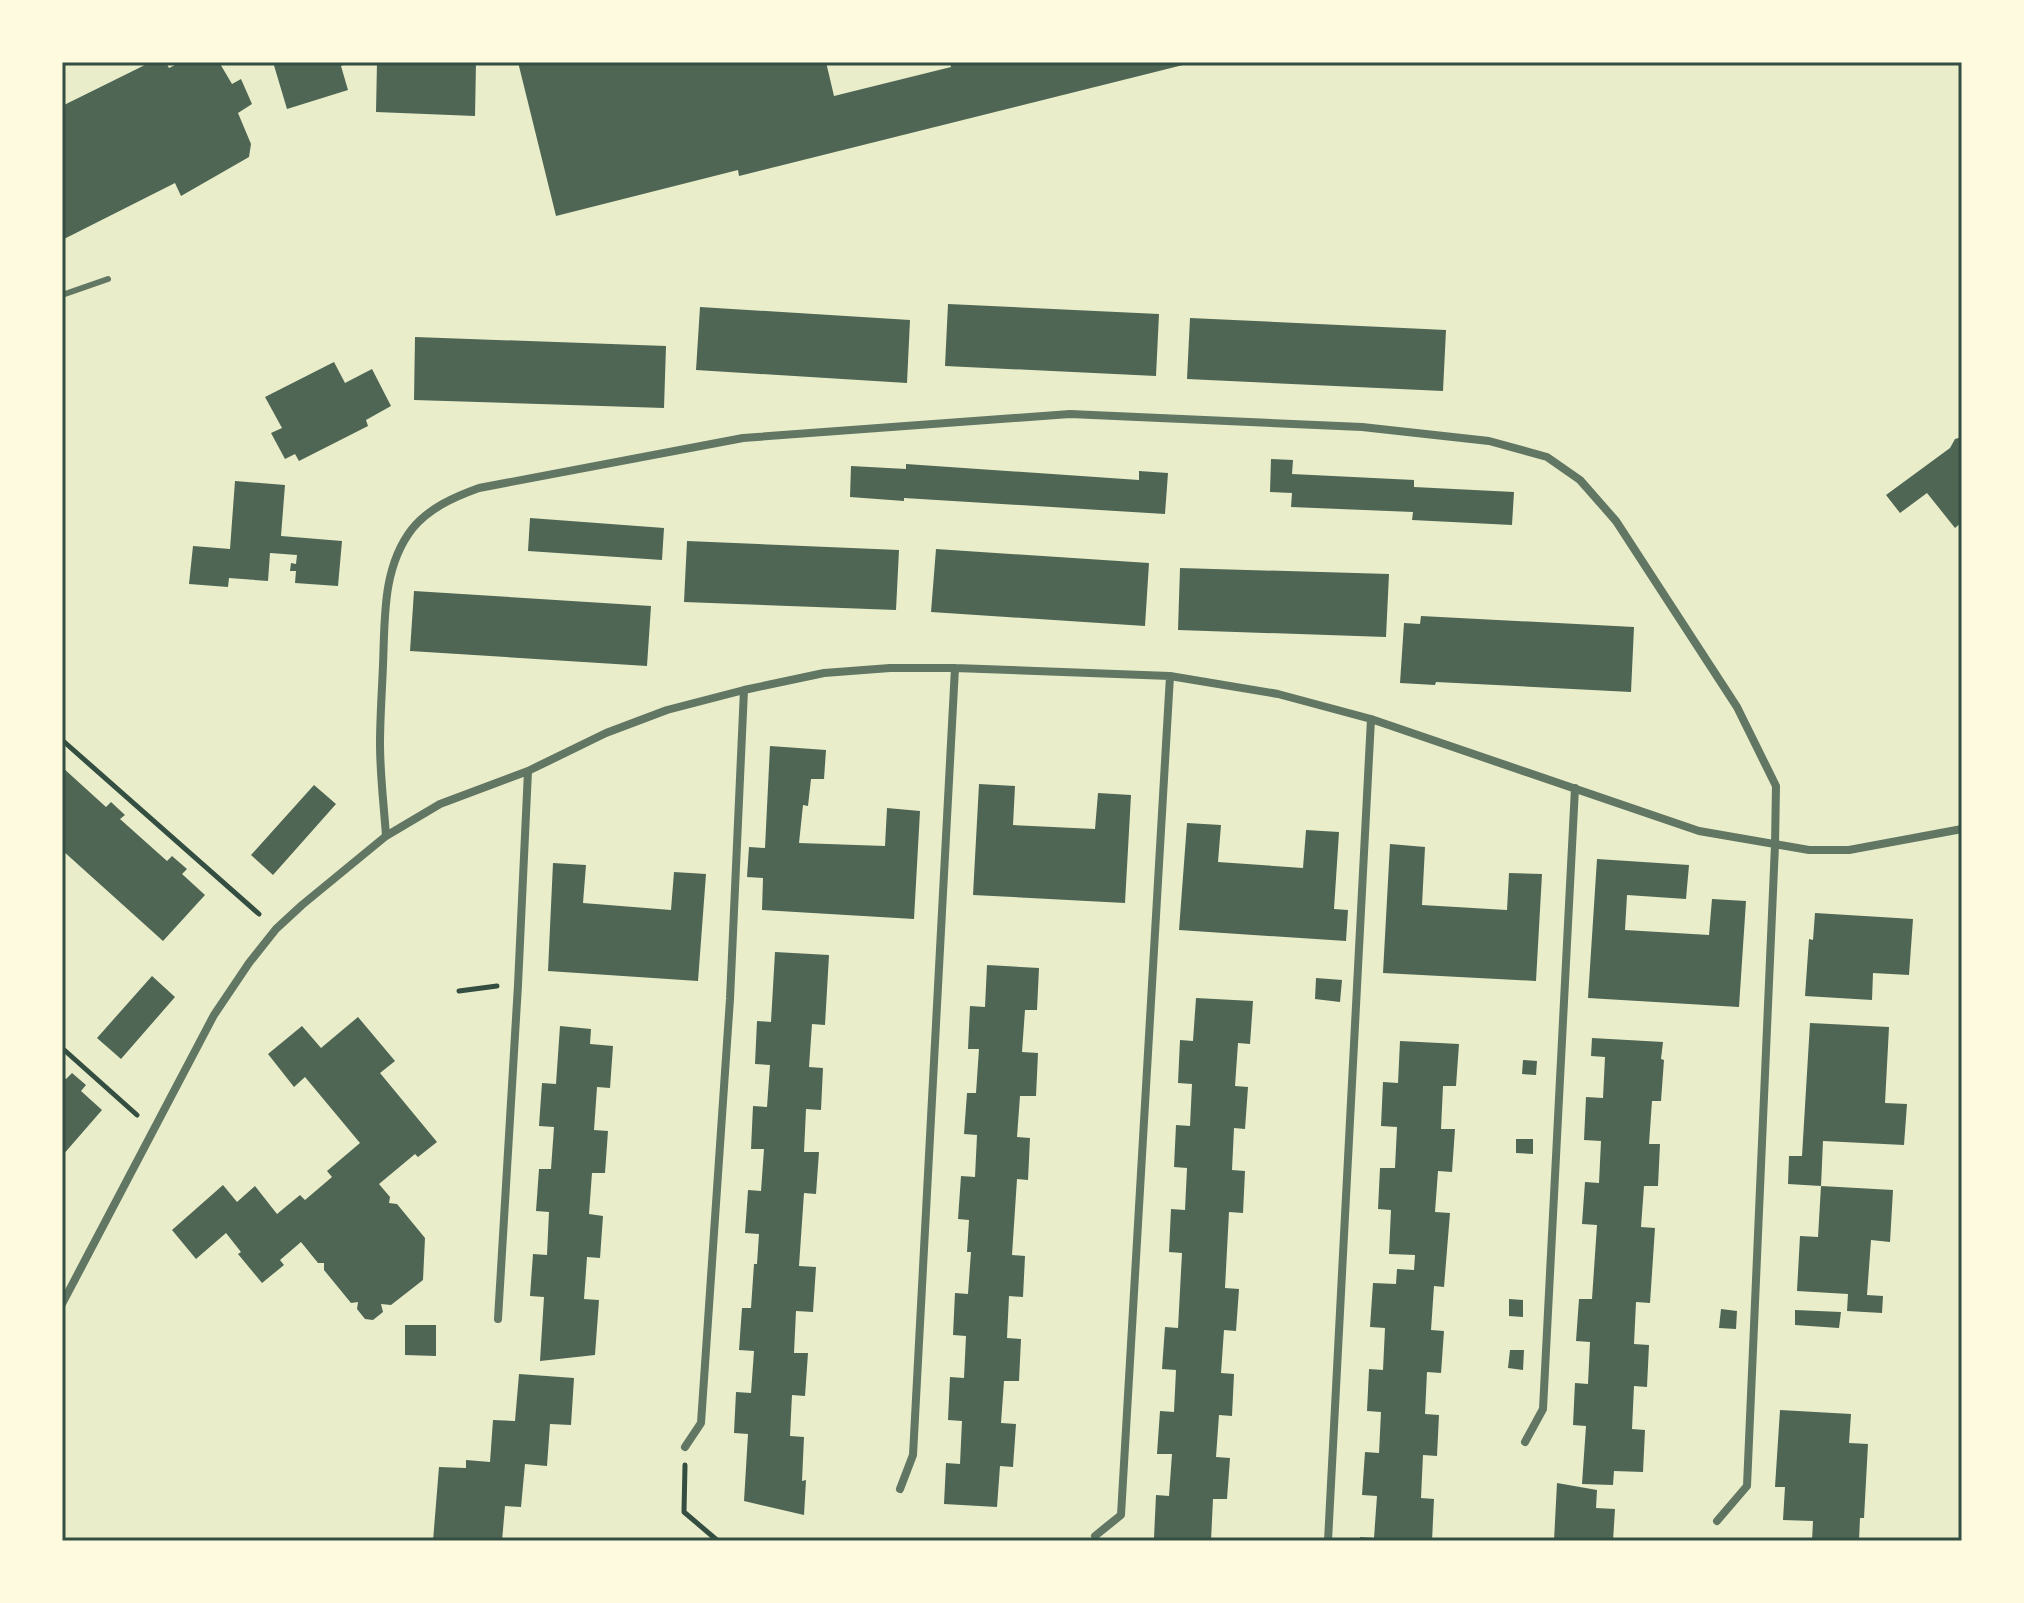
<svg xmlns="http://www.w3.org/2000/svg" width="2024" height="1603" viewBox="0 0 2024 1603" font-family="'Playfair Display',serif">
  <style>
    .building { fill: #4f6655 }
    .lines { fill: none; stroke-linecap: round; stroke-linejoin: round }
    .path { stroke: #344e41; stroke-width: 5 }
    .service { stroke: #617663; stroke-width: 6 }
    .minor { stroke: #617663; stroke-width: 8 }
    .neatline { fill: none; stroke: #344e41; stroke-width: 3 }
  </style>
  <rect width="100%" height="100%" fill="#e9edc9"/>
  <path class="building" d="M151,62H166L169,68L181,62H219L232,84L241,79L252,104L238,113L251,144L249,157L181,196L175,183L62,240V106Z
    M273,62H350L341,66L348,90L287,109Z
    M377,62H476L475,116L376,112Z
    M518,62H826L834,96L951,67L950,62L1191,63L739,176L738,170L556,216Z
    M948,304L1159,314L1156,376L945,366Z
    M700,307L910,320L907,383L696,370Z
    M1190,318L1446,330L1443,391L1187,379Z
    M415,337L666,346L664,408L414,400Z
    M334,362L345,383L372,369L391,406L366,420L368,426L299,461L295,454L285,459L271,433L282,428L265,397Z
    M1962,437V522L1955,528L1927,493L1900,513L1886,495L1950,448L1955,439Z
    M1271,459L1293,460L1292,474L1414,480V487L1514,492L1512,525L1412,520L1413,512L1291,507L1292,493L1270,492Z
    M906,464L1139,480V471L1168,473L1165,514L904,498V501L850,497L851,466L906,469Z
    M235,481L285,485L281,536L342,541L338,586L295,583L296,571H290L291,563L296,564L297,555L270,553L268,581L229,578L228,587L189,584L193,546L230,549Z
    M530,518L664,528L662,560L528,551Z
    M687,541L899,550L896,610L684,602Z
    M936,549L1149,563L1145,626L931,612Z
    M1180,568L1389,574L1386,637L1178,630Z
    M414,591L651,606L647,666L410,651Z
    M1421,616L1634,627L1631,692L1436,682L1435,685L1400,683L1404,623L1420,624Z
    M770,746L826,750L824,779H811L808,806L803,805L799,843L885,846L887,808L920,811L914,919L762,910L763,878L747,877L749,847L765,848Z
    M62,767L106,807L111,802L125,815L120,819L167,861L172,856L187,869L182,874L205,895L163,941L62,850Z
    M979,784L1015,786L1013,825L1095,829L1098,793L1131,795L1125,903L973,895Z
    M314,785L336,804L273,875L251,855Z
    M1187,823L1221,825L1218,862L1303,868L1306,830L1339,832L1334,909L1348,910L1346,941L1179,930Z
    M1390,844L1425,847L1422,905L1507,910L1509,873L1542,874L1536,981L1383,973Z
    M1597,859L1689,865L1686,899L1627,895L1625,930L1709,935L1712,899L1746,901L1739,1007L1588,998Z
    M553,863L586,865L583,903L671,910L674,872L706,874L698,981L548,971Z
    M1815,913L1913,919L1909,975L1873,973L1872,1000L1805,996L1809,939L1813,940Z
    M775,952L829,955L825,1025L812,1024L809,1067L823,1068L821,1110L806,1109L804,1152H819L816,1194L804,1193L799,1266L816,1267L813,1312L796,1311L794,1353H808L805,1396L792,1395L790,1436L804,1437L802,1481L806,1480L804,1515L744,1501L748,1434L734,1433L736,1392L751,1393L754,1351L739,1350L742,1308H751L754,1264H757L759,1234L745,1233L748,1190L761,1191L764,1149H751L753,1106L767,1107L770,1065L755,1064L757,1021L771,1022Z
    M987,965L1039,968L1037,1010H1025L1022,1052L1038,1053L1036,1096H1020L1017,1137L1030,1138L1028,1180L1017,1179L1012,1255L1025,1256L1023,1297L1009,1296L1007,1338L1021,1339L1019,1381H1004L1001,1423L1016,1424L1013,1467L1000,1466L997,1507L944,1504L946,1463L960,1464L962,1421L948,1420L950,1377L964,1378L966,1336L953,1335L955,1293L968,1294L971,1252H967L969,1220L958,1219L961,1176L975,1177L977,1135L964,1134L967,1093H976L979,1049H968L970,1006L985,1007Z
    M152,976L175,997L121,1059L97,1038Z
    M1316,978L1342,980L1340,1002L1315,999Z
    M1196,998L1253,1001L1250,1044L1238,1043L1235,1086L1248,1087L1245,1129L1234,1128L1232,1170L1245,1171L1243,1213L1229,1212L1225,1288L1239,1289L1236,1331L1224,1330L1221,1373L1234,1374L1232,1416L1219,1415L1216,1457L1230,1458L1227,1499H1213L1211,1541H1168V1539L1154,1538L1156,1495L1169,1496L1172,1454H1157L1160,1411L1174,1412L1176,1370L1162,1369L1165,1327L1178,1328L1182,1253L1169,1252L1171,1209L1185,1210L1187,1168L1174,1167L1176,1125L1190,1126L1192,1084L1178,1083L1180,1040L1193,1041Z
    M358,1017L395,1061L380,1073L437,1142L418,1157L415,1154L379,1184L390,1197L389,1203L397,1204L425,1238L423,1280L391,1305L381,1304L383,1312L373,1320L365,1319L357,1309L358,1302L351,1303L324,1270V1263H318L301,1242L280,1260L284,1265L262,1283L238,1254L241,1252L226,1233L196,1259L172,1230L223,1185L237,1202L255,1186L277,1214L300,1195L305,1200L332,1177L327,1171L360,1143L305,1077L294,1087L268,1054L302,1026L321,1048Z
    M1810,1023L1889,1027L1885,1103L1907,1104L1904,1145L1823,1141L1821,1186L1788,1184L1789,1156H1802Z
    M560,1026L591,1029L590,1044L613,1046L610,1088L597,1087L594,1130L608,1131L605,1173H592L589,1214L603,1216L600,1258L587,1257L584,1299L599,1300L595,1355L540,1361L544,1297L530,1296L533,1254L547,1255L549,1212L536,1211L539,1169H551L554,1127L539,1126L542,1083L556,1084Z
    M1592,1038L1663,1042L1661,1059L1664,1060L1661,1101H1652L1649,1144H1660L1658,1186H1644L1641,1227L1655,1228L1650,1303L1636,1302L1634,1344L1649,1345L1647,1387L1634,1386L1632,1429L1645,1430L1643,1472L1614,1471L1613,1485L1582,1484L1586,1426L1573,1425L1575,1383L1588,1384L1590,1342L1576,1341L1579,1299H1592L1597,1225L1582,1224L1585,1182L1599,1183L1601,1141L1584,1140L1586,1097L1603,1098L1605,1057L1591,1056Z
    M1400,1041L1459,1044L1456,1086H1443L1441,1129H1455L1452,1172L1438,1171L1435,1212L1450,1213L1444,1287L1434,1286L1431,1330L1444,1331L1441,1373L1427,1372L1425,1414L1439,1415L1437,1456L1423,1455L1421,1498L1434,1499L1432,1541H1360V1537L1374,1538L1377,1496L1362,1495L1365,1452L1379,1453L1381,1412L1367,1411L1369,1369L1383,1370L1385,1328L1370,1327L1373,1283L1396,1284L1397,1269L1414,1270L1415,1255L1389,1254L1391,1210L1378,1209L1380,1168H1395L1397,1127L1381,1126L1383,1082L1398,1083Z
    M1523,1060L1537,1061L1536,1075L1522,1074Z
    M72,1073L86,1085L81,1091L102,1110L62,1156V1075L66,1079Z
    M1516,1139H1533V1154L1516,1153Z
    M1821,1186L1893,1190L1890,1242L1871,1240L1867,1295L1883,1296L1882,1313L1847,1311L1848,1294L1797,1291L1800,1236L1818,1237Z
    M1509,1299L1523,1300V1317L1509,1316Z
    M1721,1309L1737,1311L1736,1329L1719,1328Z
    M1795,1310L1841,1312L1839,1328L1795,1325Z
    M405,1325H436V1356L405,1355Z
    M1510,1350H1524L1523,1370L1508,1368Z
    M519,1374L574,1378L571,1425L550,1424L547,1466L525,1464L521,1507L505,1506L502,1541H433L439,1467L466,1468V1460L490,1462L493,1420L515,1421Z
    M1780,1410L1851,1414L1849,1443L1868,1444L1864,1518H1860L1859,1541H1812L1813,1521L1783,1520L1785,1487H1775Z
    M1557,1483L1597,1490L1596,1508L1615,1509L1613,1541H1554Z"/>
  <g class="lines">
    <path class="path" d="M62,740L259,914
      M459,991L497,986
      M62,1048L137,1115
      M685,1465L684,1512L718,1541"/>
    <path class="service" d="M62,295L108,279"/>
    <path class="minor" d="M386,836C384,806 380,775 380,744C380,718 382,691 383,665C385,619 382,568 412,529C429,508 454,497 479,488L743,438L1070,414L1362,427L1489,441L1547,457L1580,480L1616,521L1737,707L1776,786L1775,845L1747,1486L1717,1521
      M62,1304L214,1015L249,963L276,929L302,905L386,836L440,804L528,771L606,733L667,710L744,690L824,673L890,668H955L1170,676L1278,694L1371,719L1699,831L1809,850H1849L1962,829
      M498,1319L518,985L528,771
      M1525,1442L1543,1409L1575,788
      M685,1447L701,1423L730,999L744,690
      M900,1489L913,1455L955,668
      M1095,1536L1121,1515L1170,676
      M1328,1541L1371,719"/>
  </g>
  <rect width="2024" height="1603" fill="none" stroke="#fefae0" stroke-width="128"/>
  <rect x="64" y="64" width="1896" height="1475" class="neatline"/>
</svg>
